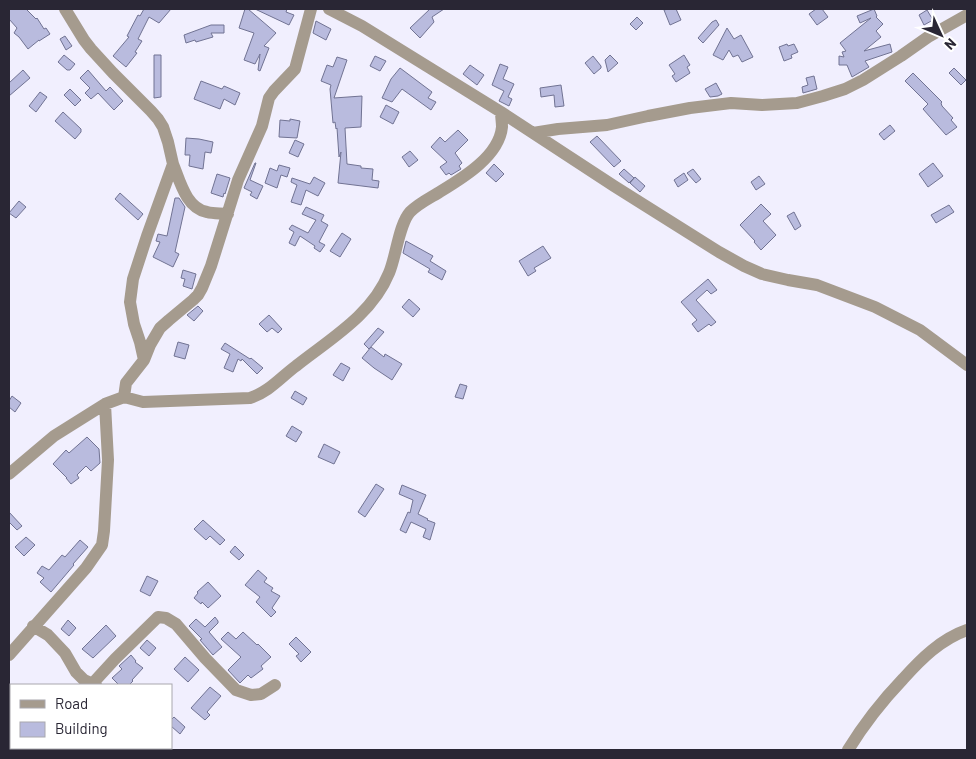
<svg xmlns="http://www.w3.org/2000/svg" width="976" height="759" viewBox="0 0 976 759" font-family="Barlow,sans-serif">
  <style>
    .building { fill: #b9bbde; stroke: #717393 }
    .lines { fill: none; stroke-linecap: round; stroke-linejoin: round }
    .minor { stroke: #a59b8e; stroke-width: 12 }
  </style>
  <rect width="100%" height="100%" fill="#f1effe"/>
  <path class="building" d="M9,9H26L36,19L37,18L44,29L46,28L50,34L39,41V40L28,49L19,37L14,33L17,28L9,19Z
    M144,9H171L159,23L149,17L138,39L142,41L135,52L137,53L126,67L113,56L129,37L127,36L138,15L140,16Z
    M245,9H248L276,33L264,46L269,48L260,71L258,70L260,54L255,64L244,60L254,33L239,28Z
    M255,9H287L286,12L294,15L289,25Z
    M430,9H444L432,17L434,22L420,38L410,28Z
    M668,9H676L681,20L670,25L664,10Z
    M816,9H822L828,17L817,25L809,14Z
    M874,9L877,16L876,17L883,24L876,31L881,37L864,51L890,44L892,52L865,61L869,67L852,77L847,65H839V56L844,57L842,52L846,51L840,43L871,18L860,23L857,16Z
    M927,10L933,20L924,25L919,15Z
    M637,17L643,23L636,30L630,24Z
    M716,20L719,25L703,43L698,38L712,22Z
    M316,21L331,29L326,40L313,33Z
    M211,25H224V33H211L213,37L196,42L195,40L186,43L184,35Z
    M727,28L734,39L741,35L753,57L742,62L738,55L733,57L729,50L723,60L713,55Z
    M65,36L72,46L66,50L60,39Z
    M787,44L788,46L794,44L798,52L791,55L792,58L784,61L779,47Z
    M64,55L75,64L70,70H67L58,62Z
    M154,55H161V97L154,98Z
    M610,55L618,63L608,72L605,60Z
    M684,55L690,65L687,67L690,73L676,82L672,76L675,74L669,65Z
    M375,56L386,61L380,71L370,66Z
    M593,56L601,66V68L594,74L585,63Z
    M337,57L347,60L334,98L362,96L361,127L345,128L347,164L361,166V168L373,169L372,180L379,181L378,188L338,183L341,152L339,157L337,128L336,129L335,122L333,123L330,89L331,85L321,81L327,65L333,67Z
    M500,64L508,67L503,79L514,84L508,97L512,99L509,106L499,101L504,91L492,85Z
    M470,65L484,75L477,85L463,74Z
    M400,68L432,92L428,98L436,102L431,110L402,89L392,102L382,98L391,79Z
    M954,68L966,80L961,85L949,73Z
    M23,70L30,78L9,96V83Z
    M88,70L106,91L110,87L123,101L114,110L98,93L91,99L85,93L90,88L80,78Z
    M913,73L942,102L941,103L942,106L953,118L951,120L957,127L946,135L923,109L928,104L905,81Z
    M814,76L817,89L803,93L802,87L808,85L806,78Z
    M201,81L222,89L224,86L240,93L235,105L224,99L220,109L194,99Z
    M716,83L722,94L718,96L710,97L705,89Z
    M561,85L564,106L555,107L554,95L541,97L540,88Z
    M70,89L81,100L75,106L64,95Z
    M40,92L47,97L36,112L29,106Z
    M386,105L399,112L393,124L380,117Z
    M63,112L81,129V132L75,139L55,121Z
    M290,119L300,121L297,138L279,137L280,120L290,121Z
    M890,125L895,131L884,140L879,134Z
    M458,130L468,140L455,153L462,163L459,166L461,169L451,175L449,173L446,175L440,167L447,162L431,147L440,137L445,142Z
    M597,136L621,161L614,167L590,142Z
    M186,138L199,139L213,142L211,153L205,152L203,169L189,166L190,155H185Z
    M295,140L304,144L298,157L289,153Z
    M410,151L418,160L409,167L402,157Z
    M255,163H256L250,180L263,186L257,199L250,195L252,192L244,188Z
    M933,163L943,176L928,187L919,174Z
    M494,164L504,174L496,182L486,173Z
    M279,165L290,168L287,177L281,175L277,188L265,183L270,168L277,171Z
    M624,169L634,178L629,183L619,174Z
    M693,169L701,179L696,183L687,173Z
    M684,173L688,180L678,187L674,180Z
    M217,174L230,178L225,194L224,193L223,197L211,193Z
    M759,176L765,184L756,190L751,182Z
    M314,177L325,183L318,196L306,190L301,205L291,202L297,185L291,182L292,178L310,184Z
    M635,177L645,186L640,192L630,183Z
    M120,193L143,214L138,220L115,199Z
    M175,198H179L185,207L175,252L179,254L173,267L153,257L160,242L156,241L158,234L167,236Z
    M19,201L26,207L16,218L9,213Z
    M761,204L771,214L763,221L776,235L761,250L754,242L755,241L740,225Z
    M949,205L954,212L936,223L931,215Z
    M306,207L324,215L321,221L328,225L319,242L325,245L320,252L314,248L315,246L300,236L295,246L289,243L294,232L289,229L292,225L308,233L316,220L302,214Z
    M794,212L801,226L795,230L787,216Z
    M342,233L351,239L340,257L330,251Z
    M406,241L433,256L430,261L446,271L442,280L428,272L430,269L403,253Z
    M543,246L551,258L534,268L536,271L528,276L519,261Z
    M183,270L196,274L192,289L183,286L185,279L181,278Z
    M708,279L717,290L711,294L707,290L696,300L716,322L711,326L709,324L698,332L692,324L697,320L681,302Z
    M409,299L420,309L413,317L402,307Z
    M198,306L203,311L194,321L187,315Z
    M269,315L282,329L278,333L272,328L267,332L259,324Z
    M378,328L384,332L369,349L364,344Z
    M178,342L189,345L185,359L174,356Z
    M225,343L250,359L251,358L263,368L257,374L242,359L241,361L238,359L233,372L224,368L230,354L221,349Z
    M371,347L384,357L385,354L402,364L392,380L374,368L362,358Z
    M341,363L350,368L343,381L333,375Z
    M460,384L467,386L463,399L455,397Z
    M295,391L307,398L303,405L291,398Z
    M12,396L21,403L15,412L9,407V401Z
    M292,426L302,432L296,442L286,436Z
    M87,437L99,449L100,463L91,471L86,466L77,475L79,478L71,484L66,478H67L53,464L66,450L69,453Z
    M324,444L340,452L334,464L318,457Z
    M376,484L384,489L365,517L358,512Z
    M402,485L426,495L418,514L428,519L427,520L435,523L430,540L423,537L426,529L411,522L406,533L400,530L408,512L410,513L413,500L399,494Z
    M9,512L22,526L17,530L9,522Z
    M203,520L225,540L220,545L210,536L206,540L194,529Z
    M26,537L35,545L24,556L15,547Z
    M80,540L88,547L73,564L74,565L51,592L40,582L44,578L37,573L42,566L49,570L62,555L65,557Z
    M235,546L244,555L239,560L230,552Z
    M258,570L267,578L264,582L273,588L271,591L280,596L272,608L276,612L271,617L256,602L260,597L245,585Z
    M147,576L158,581L150,596L140,591Z
    M208,582L221,596L208,608L202,602L201,604L194,598L198,593L197,592Z
    M215,617L218,621V623L209,632L222,647L213,655L200,640L202,639L189,626L196,619L205,627Z
    M68,620L76,628L69,636L61,629Z
    M106,625L116,636L93,658L82,649Z
    M228,632L236,639L243,632L257,645L258,644L271,657L261,666L263,669L251,678L248,675L240,683L228,670L241,657L221,639Z
    M296,637L311,652L301,662L296,656L299,654L289,644Z
    M147,640L156,648L149,656L140,648Z
    M131,655L136,661L135,662L143,668L132,680L133,681L129,685H119L112,678L122,669L119,666Z
    M185,657L199,670L188,682L174,669Z
    M210,687L221,696L207,712L210,715L205,720L191,708Z
    M174,717L185,727L180,734L171,726V720Z"/>
  <g class="lines">
    <path class="minor" d="M329,9L362,26L501,112L614,186L719,252L744,266L762,274L788,280L817,285L875,307L920,330L967,365
      M533,133L558,129L607,125L648,116L690,108L731,103L762,105L797,103L823,96L845,89L863,80L901,56L928,37L967,15
      M173,164C180,181 186,208 207,212C214,214 221,213 228,214
      M144,360L150,345L160,328L169,320L193,300L198,295L202,288L211,266L238,180L262,126L269,98L274,91L295,69L311,9
      M124,397L143,402L250,398C269,392 281,377 296,366C330,339 372,315 389,273C396,257 399,224 410,212C418,204 428,199 438,193C461,179 499,157 502,127C502,122 501,117 501,112
      M9,474L54,436L105,404L124,397L126,383L144,360L140,342L134,324L130,302L133,279L147,236L173,164L168,142L163,127L158,119L151,111L113,73L91,49L84,40L65,9
      M33,626L48,635L65,653L76,672L84,680L96,685
      M9,655L86,568L102,545L104,531L108,460L105,404
      M93,683L115,659L158,617L166,618L176,624L205,658L236,690L251,695L261,694L275,685
      M135,750L136,748
      M848,750C864,724 882,701 903,679C921,659 941,639 967,630"/>
  </g>
  <rect width="976" height="759" fill="none" stroke="#292634" stroke-width="20"/>
  <rect x="10" y="684" width="162" height="65" fill="#ffffff" stroke="#a9a8ae"/>
  <rect x="20" y="700" width="25" height="8" fill="#a59b8e" stroke="#a9a8ae"/>
  <text x="55" y="709" font-size="15" fill="#292634">Road</text>
  <rect x="20" y="722" width="25" height="15" fill="#b9bbde" stroke="#a9a8ae"/>
  <text x="55" y="734" font-size="15" fill="#292634">Building</text>
  <g transform="translate(941 35) rotate(134)" stroke="#ffffff" stroke-width="4" paint-order="stroke">
  <path d="M0-4L9 19L0 12L-9 19Z" fill="#292634"/>
  <text y="-8" font-size="14" font-weight="bold" text-anchor="middle" fill="#292634">N</text>
  </g>
</svg>
